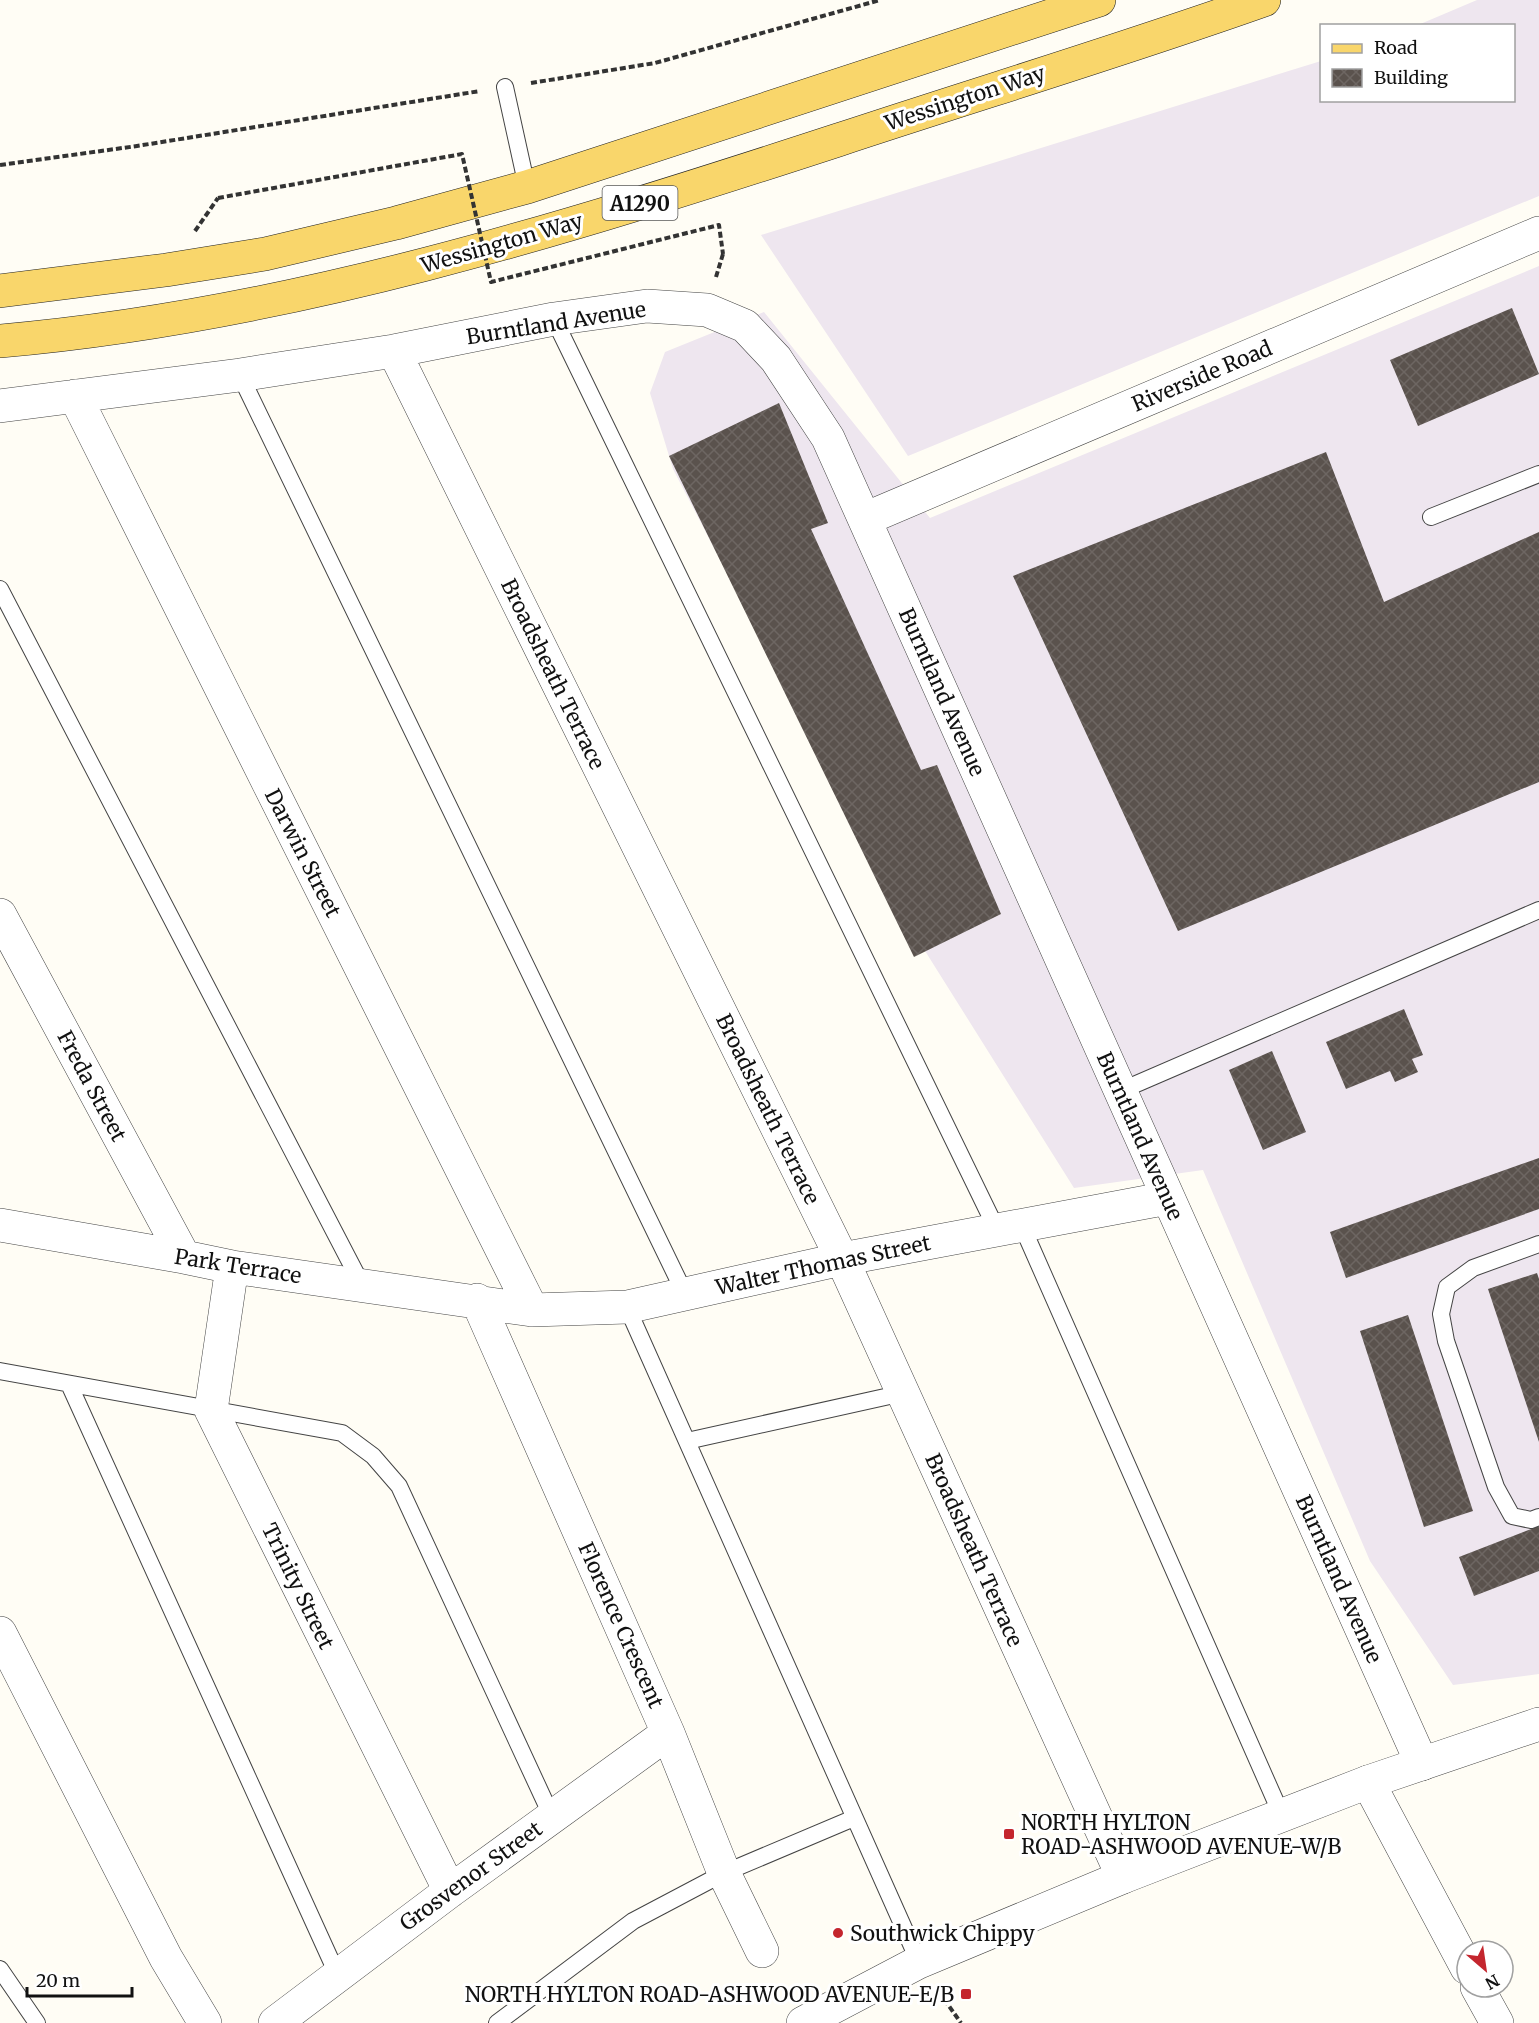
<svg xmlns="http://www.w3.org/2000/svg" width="1539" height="2023" viewBox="0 0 1539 2023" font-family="Merriweather,serif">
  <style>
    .industrial { fill: #eee6ef }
    .building { fill: url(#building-cross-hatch) }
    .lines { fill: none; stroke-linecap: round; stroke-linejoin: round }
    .service-casing { stroke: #444; stroke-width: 18 }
    .minor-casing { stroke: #444; stroke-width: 34 }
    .tertiary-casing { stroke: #444; stroke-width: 34 }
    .primary-casing { stroke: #222; stroke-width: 34 }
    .path { stroke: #333; stroke-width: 4; stroke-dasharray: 6 3; stroke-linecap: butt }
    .service { stroke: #fff; stroke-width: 16 }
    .minor { stroke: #fff; stroke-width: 33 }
    .tertiary { stroke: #fff; stroke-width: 33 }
    .primary { stroke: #f9d66b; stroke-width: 33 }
    .path-bridge { stroke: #333; stroke-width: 4; stroke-dasharray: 6 3; stroke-linecap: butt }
    .poi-dot { fill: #c4262e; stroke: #fff; stroke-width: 2 }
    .labels { text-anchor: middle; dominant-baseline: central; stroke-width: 6; stroke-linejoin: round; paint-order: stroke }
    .shield { fill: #fff; stroke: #585858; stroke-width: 1.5 }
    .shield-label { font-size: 20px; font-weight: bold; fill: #111 }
    .street-label { font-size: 21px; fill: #111; stroke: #fff }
    .poi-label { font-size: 21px; fill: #111; stroke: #fff; text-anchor: start }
  </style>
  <defs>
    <pattern id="building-cross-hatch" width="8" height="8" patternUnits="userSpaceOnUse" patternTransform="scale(1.5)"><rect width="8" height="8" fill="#5a524d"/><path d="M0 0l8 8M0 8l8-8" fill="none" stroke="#6d6662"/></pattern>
  </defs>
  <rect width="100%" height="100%" fill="#fffdf5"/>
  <path class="industrial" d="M1477,0H1539V196L908,456L761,235L1321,61L1322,100H1514V26L1418,25Z
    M1539,266V1674L1453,1685L1370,1561L1203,1170L1074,1188L915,935L673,469L650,393L665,352L764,312L930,518Z"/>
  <path class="building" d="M1512,308L1539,374L1418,426L1390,360Z
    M779,403L828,523L811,529L921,770L937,765L1001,914L914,957L669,456Z
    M1326,452L1384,602L1539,532V782L1178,931L1013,576Z
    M1404,1009L1423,1055L1412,1059L1418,1072L1395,1082L1390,1071L1346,1089L1326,1042Z
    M1272,1051L1306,1132L1263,1150L1229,1070Z
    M1539,1158V1209L1346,1278L1330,1232Z
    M1537,1273L1539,1279V1442L1488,1289Z
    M1408,1315L1473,1511L1424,1527L1360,1331Z
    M1539,1526V1571L1474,1596L1459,1557Z"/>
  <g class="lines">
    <defs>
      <path id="service" d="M505,87L527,187
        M554,319L997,1230
        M240,375L685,1294
        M1431,517L1539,474
        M0,589L362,1285
        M1120,1091L1539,910
        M1022,1226L1282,1816
        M1539,1244L1473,1268L1447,1287L1441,1314L1446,1341L1496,1487L1512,1516L1531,1520L1539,1517
        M627,1307L919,1962
        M0,1371L342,1433L373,1456L399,1486L552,1817
        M69,1384L338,1976
        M687,1441L903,1393
        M0,1969L37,2023
        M497,2023L633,1921L724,1873L854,1818"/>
      <path id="minor" d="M394,351L842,1259L1123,1877
        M75,396L532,1310
        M0,406L240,375L394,351L554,319L647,306L707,310L745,326L776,359L828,438L1422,1764
        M865,519L1539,233
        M0,915L184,1257
        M0,1225L184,1257L232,1267L532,1310L627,1307L842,1259L1168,1198
        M232,1267L211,1410L450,1891
        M477,1300L668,1733L724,1873L762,1951
        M0,1633L166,1958L205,2023
        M1368,1782L1467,1968
        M1477,1987L1497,2023
        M275,2023L450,1891L668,1733"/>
      <path id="tertiary" d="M803,2023L919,1962L1123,1877L1368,1782L1539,1724"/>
      <path id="primary" d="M0,291L166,270L265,254L396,223L527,187L1099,0
        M0,341C288,316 565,229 838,140C980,93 1123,50 1264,0"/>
    </defs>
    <use href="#service" class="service-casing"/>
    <use href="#minor" class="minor-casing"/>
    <use href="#tertiary" class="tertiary-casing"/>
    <use href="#primary" class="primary-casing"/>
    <path class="path" d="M531,83L655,63L880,0
      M0,165L137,146L480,91
      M195,231L218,198
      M716,277L723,254
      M939,1992L961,2023"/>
    <use href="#service" class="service"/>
    <use href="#minor" class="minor"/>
    <use href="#tertiary" class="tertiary"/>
    <use href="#primary" class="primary"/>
    <path class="path-bridge" d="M218,198L462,154L491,282L719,225L723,254"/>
  </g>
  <g class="poi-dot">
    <rect x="1003" y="1828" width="12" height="12" rx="3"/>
    <circle cx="838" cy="1933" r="6"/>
    <rect x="960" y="1988" width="12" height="12" rx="3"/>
  </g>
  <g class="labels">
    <rect class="shield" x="602.5" y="186" width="75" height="34" rx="4.5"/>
    <g class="shield-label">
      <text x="640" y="203">A1290</text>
    </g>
    <g class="street-label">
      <text transform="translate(965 98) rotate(-18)">Wessington Way</text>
      <text transform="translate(502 243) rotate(-16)">Wessington Way</text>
      <text transform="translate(556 323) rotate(-9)">Burntland Avenue</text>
      <text transform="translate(1202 376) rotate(-23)">Riverside Road</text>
      <text transform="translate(553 674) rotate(64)">Broadsheath Terrace</text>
      <text transform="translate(942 692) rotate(66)">Burntland Avenue</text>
      <text transform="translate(303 853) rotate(63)">Darwin Street</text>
      <text transform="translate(92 1086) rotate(62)">Freda Street</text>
      <text transform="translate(768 1109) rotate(64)">Broadsheath Terrace</text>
      <text transform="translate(1140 1136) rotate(66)">Burntland Avenue</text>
      <text transform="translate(823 1265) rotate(-12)">Walter Thomas Street</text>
      <text transform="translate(238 1266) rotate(9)">Park Terrace</text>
      <text transform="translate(974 1550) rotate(66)">Broadsheath Terrace</text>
      <text transform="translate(1339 1579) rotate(66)">Burntland Avenue</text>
      <text transform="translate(298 1586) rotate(64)">Trinity Street</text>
      <text transform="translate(621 1625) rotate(66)">Florence Crescent</text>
      <text transform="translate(471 1876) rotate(-36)">Grosvenor Street</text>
    </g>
    <g class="poi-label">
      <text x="1021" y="1822">NORTH HYLTON<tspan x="1021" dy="24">ROAD-ASHWOOD AVENUE-W/B</tspan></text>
      <text x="850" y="1933">Southwick Chippy</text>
      <text x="954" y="1994" text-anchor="end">NORTH HYLTON ROAD-ASHWOOD AVENUE-E/B</text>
    </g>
  </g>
  <rect x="1320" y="24" width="195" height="78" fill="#ffffff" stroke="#a0a0a0" stroke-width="1.5"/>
  <rect x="1332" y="44" width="30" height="9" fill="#f9d66b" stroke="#a0a0a0" stroke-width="1.5"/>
  <text x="1374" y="54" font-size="18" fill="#111111">Road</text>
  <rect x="1332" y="69" width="30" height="18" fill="url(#building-cross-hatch)" stroke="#a0a0a0" stroke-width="1.5"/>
  <text x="1374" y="84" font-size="18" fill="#111111">Building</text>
  <g transform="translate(1485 1969) rotate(151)"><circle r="28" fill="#ffffff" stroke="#a0a0a0" stroke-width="1.5"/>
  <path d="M0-4.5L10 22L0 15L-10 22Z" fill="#c4262e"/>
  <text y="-9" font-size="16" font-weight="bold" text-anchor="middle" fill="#111111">N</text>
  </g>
  <path d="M27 1987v9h105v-9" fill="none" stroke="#111111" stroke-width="3"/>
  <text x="36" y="1987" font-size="18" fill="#111111" stroke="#ffffff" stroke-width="4.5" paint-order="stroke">20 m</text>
</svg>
